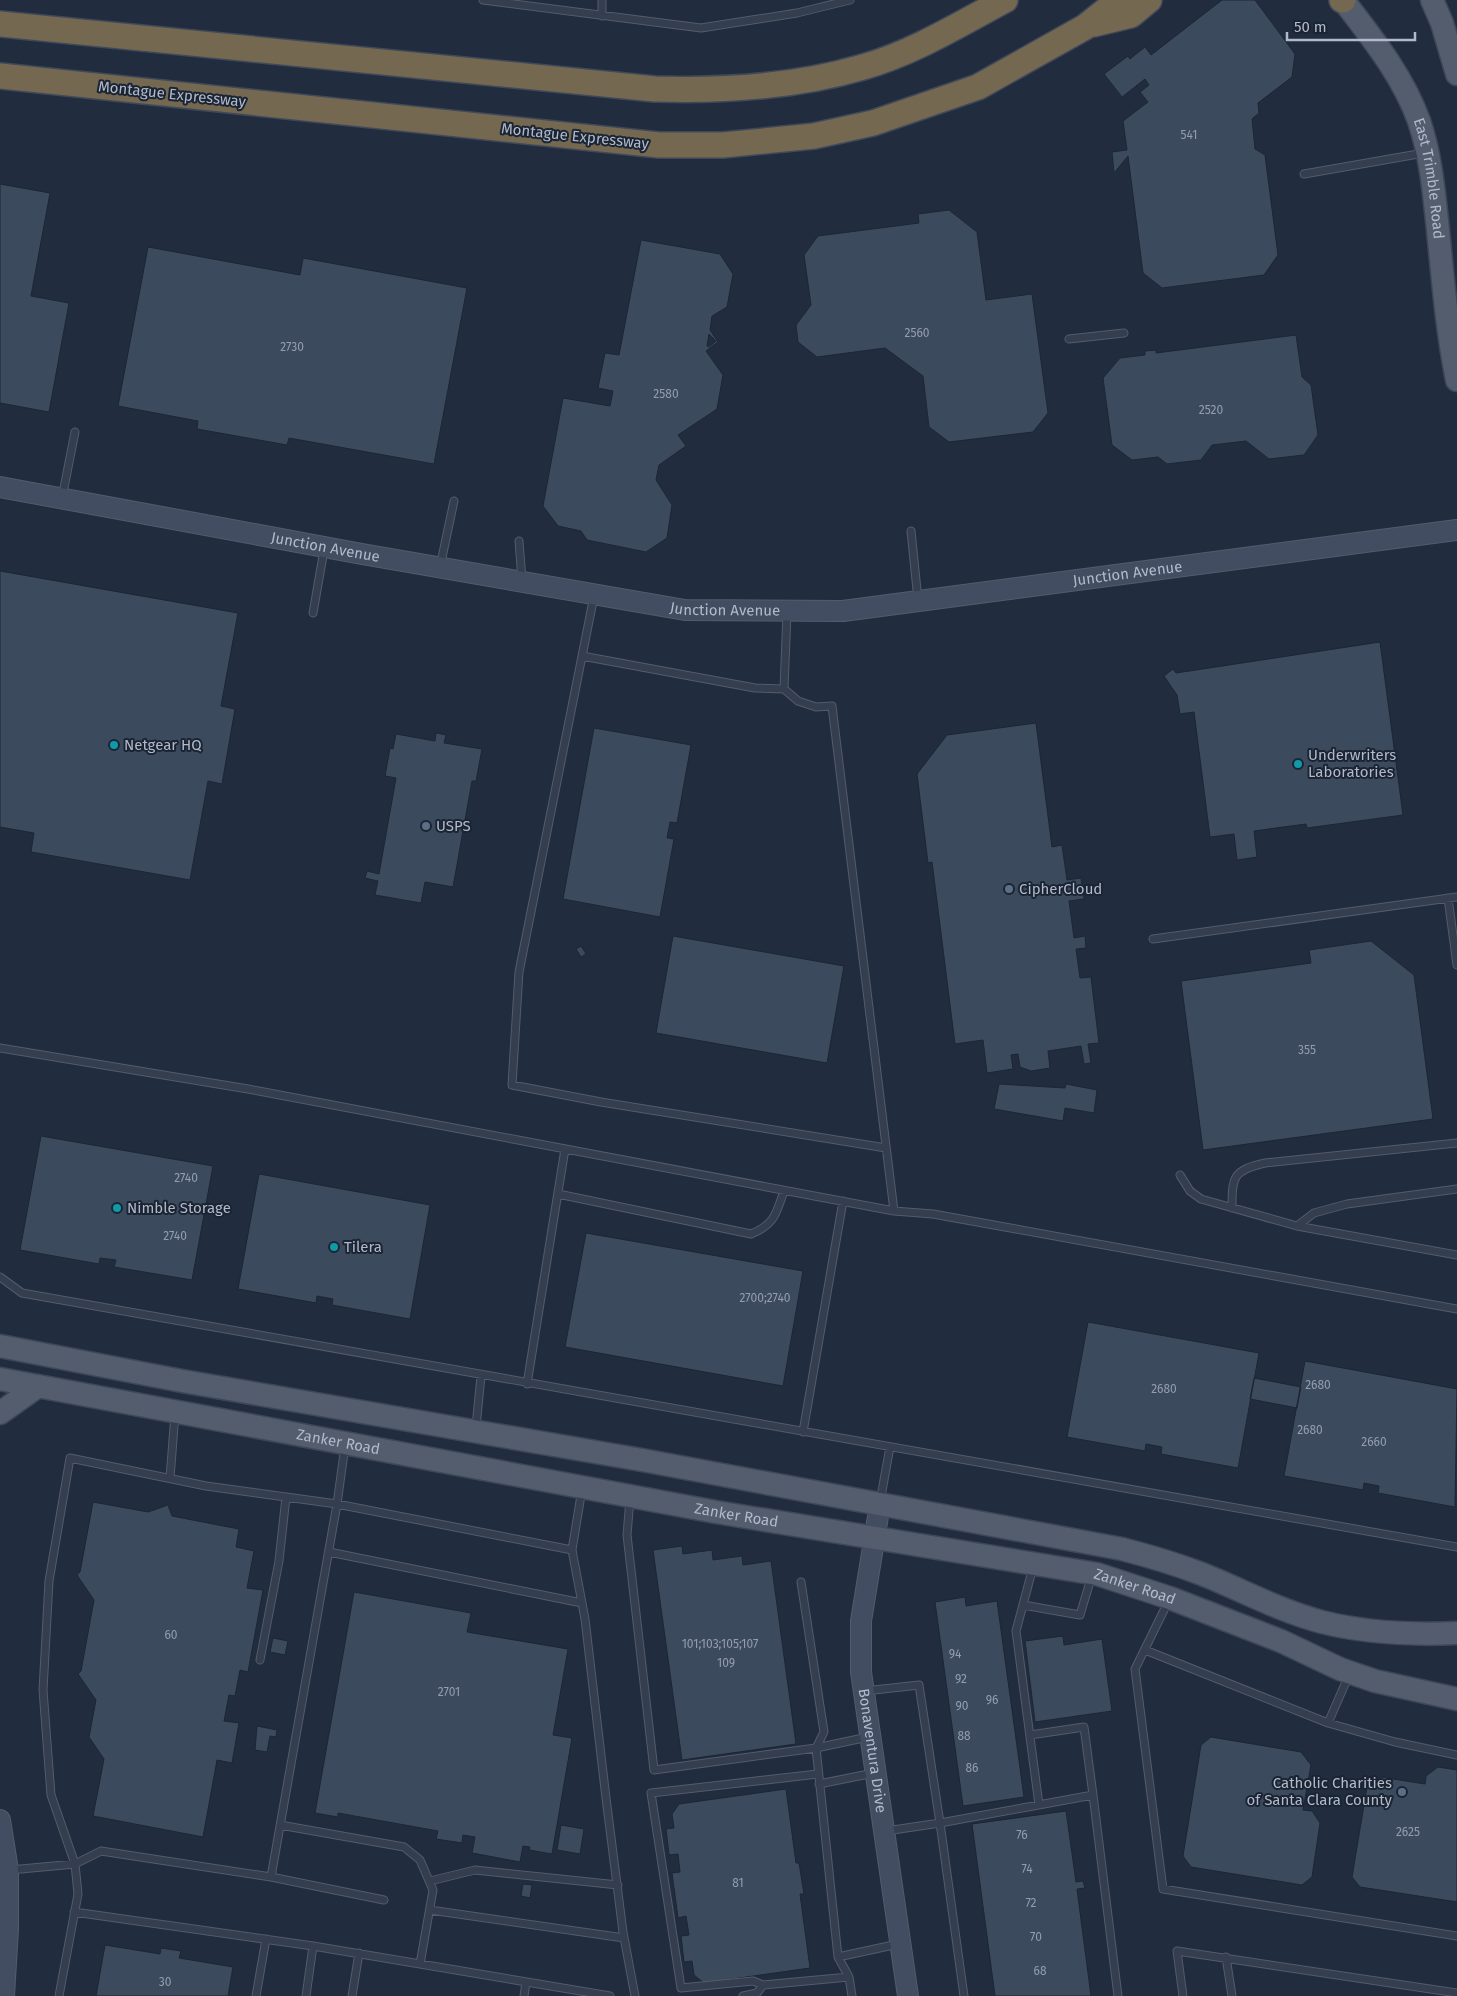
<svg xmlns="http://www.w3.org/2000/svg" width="1457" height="1996" viewBox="0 0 1457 1996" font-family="'Fira Sans',sans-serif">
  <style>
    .building { fill: #3c4a5e; stroke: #1c2635; fill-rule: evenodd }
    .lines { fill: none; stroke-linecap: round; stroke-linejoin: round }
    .lane-casing { stroke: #535c6c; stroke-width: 9 }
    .secondary-casing { stroke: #535c6c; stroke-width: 22 }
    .primary-casing { stroke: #3e4757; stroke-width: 25 }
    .highway-casing { stroke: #404959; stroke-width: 28 }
    .lane { stroke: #353e4e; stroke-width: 7 }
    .secondary { stroke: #434d62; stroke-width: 20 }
    .primary { stroke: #535d6e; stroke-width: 22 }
    .highway { stroke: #756851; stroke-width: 25 }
    .culture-dot { fill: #0f9aa8; stroke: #1a2433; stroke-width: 2 }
    .service-dot { fill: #5c6f8a; stroke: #1a2433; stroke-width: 2 }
    .labels { text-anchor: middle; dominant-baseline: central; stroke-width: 4; stroke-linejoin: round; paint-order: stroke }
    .number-label { font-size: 12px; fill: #949daf }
    .street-label { font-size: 15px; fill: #b1b9ca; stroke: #1a2433 }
    .poi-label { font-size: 15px; fill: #b1b9ca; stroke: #1a2433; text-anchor: start }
  </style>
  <rect width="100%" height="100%" fill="#212c3e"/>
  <path class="building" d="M1222,0H1255L1295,54L1292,77L1258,103L1259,113L1252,119L1255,149L1265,155L1278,255L1264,275L1162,288L1143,273L1128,156L1114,173L1112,152L1127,150L1123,121L1148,102L1140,92L1149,85L1145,79L1122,97L1104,74L1128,56L1130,59L1145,47L1151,55Z
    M0,184L50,193L31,296L69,303L49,412L0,403Z
    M949,210L977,232L986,300L1032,294L1048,413L1033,432L949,442L929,427L923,376L885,348L817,357L798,342L796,325L811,305L804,255L818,236L919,223L918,214Z
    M641,240L720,254L733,274L727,307L712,316L710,330L718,342L706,351L723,375L717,409L678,435L686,446L659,465L656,480L672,505L667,538L646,552L587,540L581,531L558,526L543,506L563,398L610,406L613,391L598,388L605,353L619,355ZM709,334L716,341L709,347L707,346Z
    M148,247L300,275L303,258L467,288L434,464L289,438L287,445L197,429L198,421L118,406Z
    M1296,335L1302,377L1311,385L1318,435L1304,455L1269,459L1246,441L1212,445L1201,460L1167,464L1158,457L1132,460L1112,445L1103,378L1120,358L1145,355V351L1156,350V353Z
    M0,571L238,613L221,706L235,709L222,784L208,781L190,880L31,852L34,833L0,827Z
    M1380,642L1403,815L1307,828L1306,824L1254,831L1257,857L1237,860L1234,834L1210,837L1194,712L1180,714L1177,695L1164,676L1173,669L1176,673Z
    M1036,723L1052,847L1062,845L1067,880L1081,878L1084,899L1069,901L1074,938L1085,936L1086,948L1076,949L1080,978L1091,977L1099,1043L1088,1044L1091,1063L1084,1064L1081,1046L1048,1051L1050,1068L1031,1071L1020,1067L1018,1054L1011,1055L1013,1069L987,1073L983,1040L955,1044L932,862L928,863L917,774L947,735Z
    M594,728L691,745L677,823L670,822L667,838L674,839L660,917L563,899Z
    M436,733L446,735L444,743L482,749L476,781H472L453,887L425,882L421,903L375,895L378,881L365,878L367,871L379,874L396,778L385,776L390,748L393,749L396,734L435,741Z
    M673,936L844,966L827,1063L656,1033Z
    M1371,941L1414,975L1433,1119L1203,1150L1181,981L1311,963L1309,950Z
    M581,946L586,954L581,957L576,949Z
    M999,1084L1065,1088L1066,1084L1097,1090L1094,1113L1065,1108L1063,1121L994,1109Z
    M41,1136L213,1166L192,1280L114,1267L116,1260L100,1258L99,1264L20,1250Z
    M259,1174L430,1205L410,1319L332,1305L333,1299L317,1296L316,1303L238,1289Z
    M586,1233L803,1271L783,1386L565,1347Z
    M1088,1322L1259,1353L1238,1468L1161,1454L1162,1447L1146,1444L1145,1451L1067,1437Z
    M1305,1361L1457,1389L1455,1507L1378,1493L1379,1486L1364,1483L1363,1490L1284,1476Z
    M1254,1378L1301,1387L1297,1408L1250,1399Z
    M93,1502L148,1512L168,1505L172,1516L239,1529L236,1547L254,1551L247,1588L263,1590L248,1672L240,1670L235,1696L229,1695L224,1721L239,1723L232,1763L217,1760L203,1837L93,1816L104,1759L89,1737L96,1700L78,1674L81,1671L94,1600L77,1575L80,1572Z
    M682,1546L683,1554L712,1550L713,1560L742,1556L743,1565L771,1561L796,1744L682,1760L653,1550Z
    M354,1592L471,1613L467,1632L568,1649L553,1735L572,1738L552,1854L529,1850L530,1847L523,1846L520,1862L472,1853L475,1837L463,1835L462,1843L436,1839L438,1831L338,1813V1817L315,1813Z
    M965,1597L966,1606L997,1601L1024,1797L963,1806L935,1602Z
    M1063,1636L1064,1645L1102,1639L1112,1711L1035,1722L1025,1641Z
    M273,1638L288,1641L285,1655L270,1652Z
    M257,1726L277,1730L276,1737L270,1736L267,1752L255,1750Z
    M1211,1737L1301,1752L1311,1765L1303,1810L1312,1811L1320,1823L1312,1877L1302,1885L1191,1867L1183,1856L1201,1745Z
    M1438,1767L1457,1770V1902L1360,1887L1352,1877L1367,1787L1381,1777L1425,1784L1426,1776Z
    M786,1789L796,1863H799L804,1894H800L810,1968L704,1983L694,1975L692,1961L684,1962L681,1936L689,1935L686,1916L678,1918L672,1873L680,1872L678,1854L669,1855L666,1829L674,1828L672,1814L679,1804Z
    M1066,1811L1076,1882L1083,1881L1085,1888L1077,1889L1091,1996H995L972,1824Z
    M561,1825L584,1829L580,1854L557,1850Z
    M523,1884L532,1885L530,1898L521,1896Z
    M105,1945L160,1954L161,1948L181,1951L179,1958L233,1967L228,1996H96Z"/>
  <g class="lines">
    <defs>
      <path id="lane" d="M483,0L701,28L797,13L850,0
        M602,0V16
        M1304,174L1424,153
        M1069,339L1124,333
        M62,498L75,432
        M911,531L918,600
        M519,541L522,580
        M440,567L454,501
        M594,596L519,972L512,1085L601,1102L886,1148
        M313,613L324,550
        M582,656L755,688L784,689L798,701L816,707L832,706L894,1211
        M784,689L787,612
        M1448,898L1457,965
        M1153,939L1457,897
        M0,1048L248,1089L894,1211L933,1214L1457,1309
        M1180,1175L1190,1191L1201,1199L1297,1226L1457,1255
        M558,1194L751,1234C775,1224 776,1214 784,1191
        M1232,1208C1232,1177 1233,1170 1265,1163L1457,1143
        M1297,1226L1314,1213L1347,1204L1457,1189
        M0,1277L22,1293L1457,1547
        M527,1384L565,1149
        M476,1427L481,1376
        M803,1432L843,1201
        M170,1478L175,1414
        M582,1489L572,1550L585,1619L606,1798L623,1932L635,1996
        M630,1499L627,1535L654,1770L816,1748L868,1737
        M880,1502L890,1447
        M329,1552L582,1603
        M1033,1567L1016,1631L1039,1805
        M801,1582L824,1732L816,1748L838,1957L849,1977L852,1996
        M1168,1602L1135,1669L1163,1889L1457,1936
        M1023,1605L1080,1615L1092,1575
        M1145,1650L1328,1723L1395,1742L1457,1755
        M260,1660L279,1561L286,1497
        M865,1691L919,1685L940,1823L1093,1795L1118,1996
        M1328,1723L1349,1675
        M1030,1735L1084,1727L1093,1795
        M819,1784L874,1773
        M280,1825L404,1847L420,1860L433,1890L420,1964
        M886,1831L940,1823L964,1996
        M10,1870L75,1864L101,1851L271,1877L337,1504L345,1446
        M271,1877L384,1900
        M430,1881L475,1870L618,1885
        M430,1910L624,1938
        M74,1912L313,1946L610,1996
        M838,1957L898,1944
        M1226,1957L1232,1996
        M763,1985L753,1981L681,1988L651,1793L818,1774
        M59,1996L78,1894L75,1864L51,1795L43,1690L49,1581L70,1458L206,1486L337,1504L572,1550
        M256,1996L266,1939
        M306,1996L313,1946
        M352,1996L359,1953
        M524,1996L526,1982
        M743,1996L757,1993L763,1985L849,1977
        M1183,1996L1177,1951L1457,1993"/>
      <g id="secondary">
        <path id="s1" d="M0,487L362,554L685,610L843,611L1457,530"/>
        <path id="s2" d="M880,1504L861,1621V1672L908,1996"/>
        <path d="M0,1820L8,1870V1929L4,1996"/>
      </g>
      <g id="primary">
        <path id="s3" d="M1343,0C1372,38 1403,76 1419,121C1431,156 1434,193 1438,230C1443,280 1447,330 1457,380"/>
        <path d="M1432,0L1442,23L1457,74"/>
        <path d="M0,1346L182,1381L642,1460L1122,1549C1149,1556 1176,1564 1202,1574C1242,1590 1280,1611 1322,1622C1366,1633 1411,1635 1457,1633"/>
        <path id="s4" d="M0,1379L716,1512L1097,1574L1170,1598L1281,1641L1340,1669L1375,1681L1457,1699"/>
        <path d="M0,1413L38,1386"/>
      </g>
      <path id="highway" d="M1342,0H1343
        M0,24L655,89C725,91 796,87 863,67C913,53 960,24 1005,0
        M1094,24L1131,15L1149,0
        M0,76L659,145H723L814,136L873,123L978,87L1085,27L1119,0"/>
    </defs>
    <use href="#lane" class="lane-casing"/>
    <use href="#secondary" class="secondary-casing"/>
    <use href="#primary" class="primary-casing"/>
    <use href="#highway" class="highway-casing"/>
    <use href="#lane" class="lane"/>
    <use href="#secondary" class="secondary"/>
    <use href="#primary" class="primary"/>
    <use href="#highway" class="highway"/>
  </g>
  <g class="culture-dot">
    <circle cx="114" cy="745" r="5"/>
    <circle cx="1298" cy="764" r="5"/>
    <circle cx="117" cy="1208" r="5"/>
    <circle cx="334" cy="1247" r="5"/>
  </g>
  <g class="service-dot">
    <circle cx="426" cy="826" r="5"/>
    <circle cx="1009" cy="889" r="5"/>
    <circle cx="1402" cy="1792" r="5"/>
  </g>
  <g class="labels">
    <g class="number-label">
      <text x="1189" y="135">541</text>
      <text x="917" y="333">2560</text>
      <text x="292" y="347">2730</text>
      <text x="666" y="394">2580</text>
      <text x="1211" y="410">2520</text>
      <text x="1307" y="1050">355</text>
      <text x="186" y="1178">2740</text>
      <text x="175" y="1236">2740</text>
      <text x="765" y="1298">2700;2740</text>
      <text x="1318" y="1385">2680</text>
      <text x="1164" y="1389">2680</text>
      <text x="1310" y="1430">2680</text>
      <text x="1374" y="1442">2660</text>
      <text x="171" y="1635">60</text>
      <text x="720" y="1644">101;103;105;107</text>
      <text x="955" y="1654">94</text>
      <text x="726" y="1663">109</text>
      <text x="961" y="1679">92</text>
      <text x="449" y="1692">2701</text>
      <text x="992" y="1700">96</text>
      <text x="962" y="1706">90</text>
      <text x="964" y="1736">88</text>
      <text x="972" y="1768">86</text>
      <text x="1408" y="1832">2625</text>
      <text x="1022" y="1835">76</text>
      <text x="1027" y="1869">74</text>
      <text x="738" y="1883">81</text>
      <text x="1031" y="1903">72</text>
      <text x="1036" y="1937">70</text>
      <text x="1040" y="1971">68</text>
      <text x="165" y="1982">30</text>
    </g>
    <g class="street-label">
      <text transform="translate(172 94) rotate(6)">Montague Expressway</text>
      <text transform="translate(575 136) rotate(6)">Montague Expressway</text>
      <text stroke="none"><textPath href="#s3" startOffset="202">East Trimble Road</textPath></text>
      <text stroke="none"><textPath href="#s1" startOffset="331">Junction Avenue</textPath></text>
      <text stroke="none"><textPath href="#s1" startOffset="1141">Junction Avenue</textPath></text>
      <text stroke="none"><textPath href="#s1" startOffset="736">Junction Avenue</textPath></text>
      <text stroke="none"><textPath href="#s4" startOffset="344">Zanker Road</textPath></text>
      <text stroke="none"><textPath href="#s4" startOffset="749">Zanker Road</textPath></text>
      <text stroke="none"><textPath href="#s4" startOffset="1154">Zanker Road</textPath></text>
      <text stroke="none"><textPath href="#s2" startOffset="249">Bonaventura Drive</textPath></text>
    </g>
    <g class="poi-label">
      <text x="124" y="745">Netgear HQ</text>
      <text x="1308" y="755">Underwriters<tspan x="1308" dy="17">Laboratories</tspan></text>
      <text x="436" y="826">USPS</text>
      <text x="1019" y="889">CipherCloud</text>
      <text x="127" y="1208">Nimble Storage</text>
      <text x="344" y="1247">Tilera</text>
      <text x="1392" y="1783" text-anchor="end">Catholic Charities<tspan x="1392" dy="17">of Santa Clara County</tspan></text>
    </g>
  </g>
  <path d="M1287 32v8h128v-8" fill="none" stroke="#b1b9ca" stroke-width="2.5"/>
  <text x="1294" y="32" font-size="15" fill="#b1b9ca" stroke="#1a2433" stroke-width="4" paint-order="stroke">50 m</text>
</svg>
